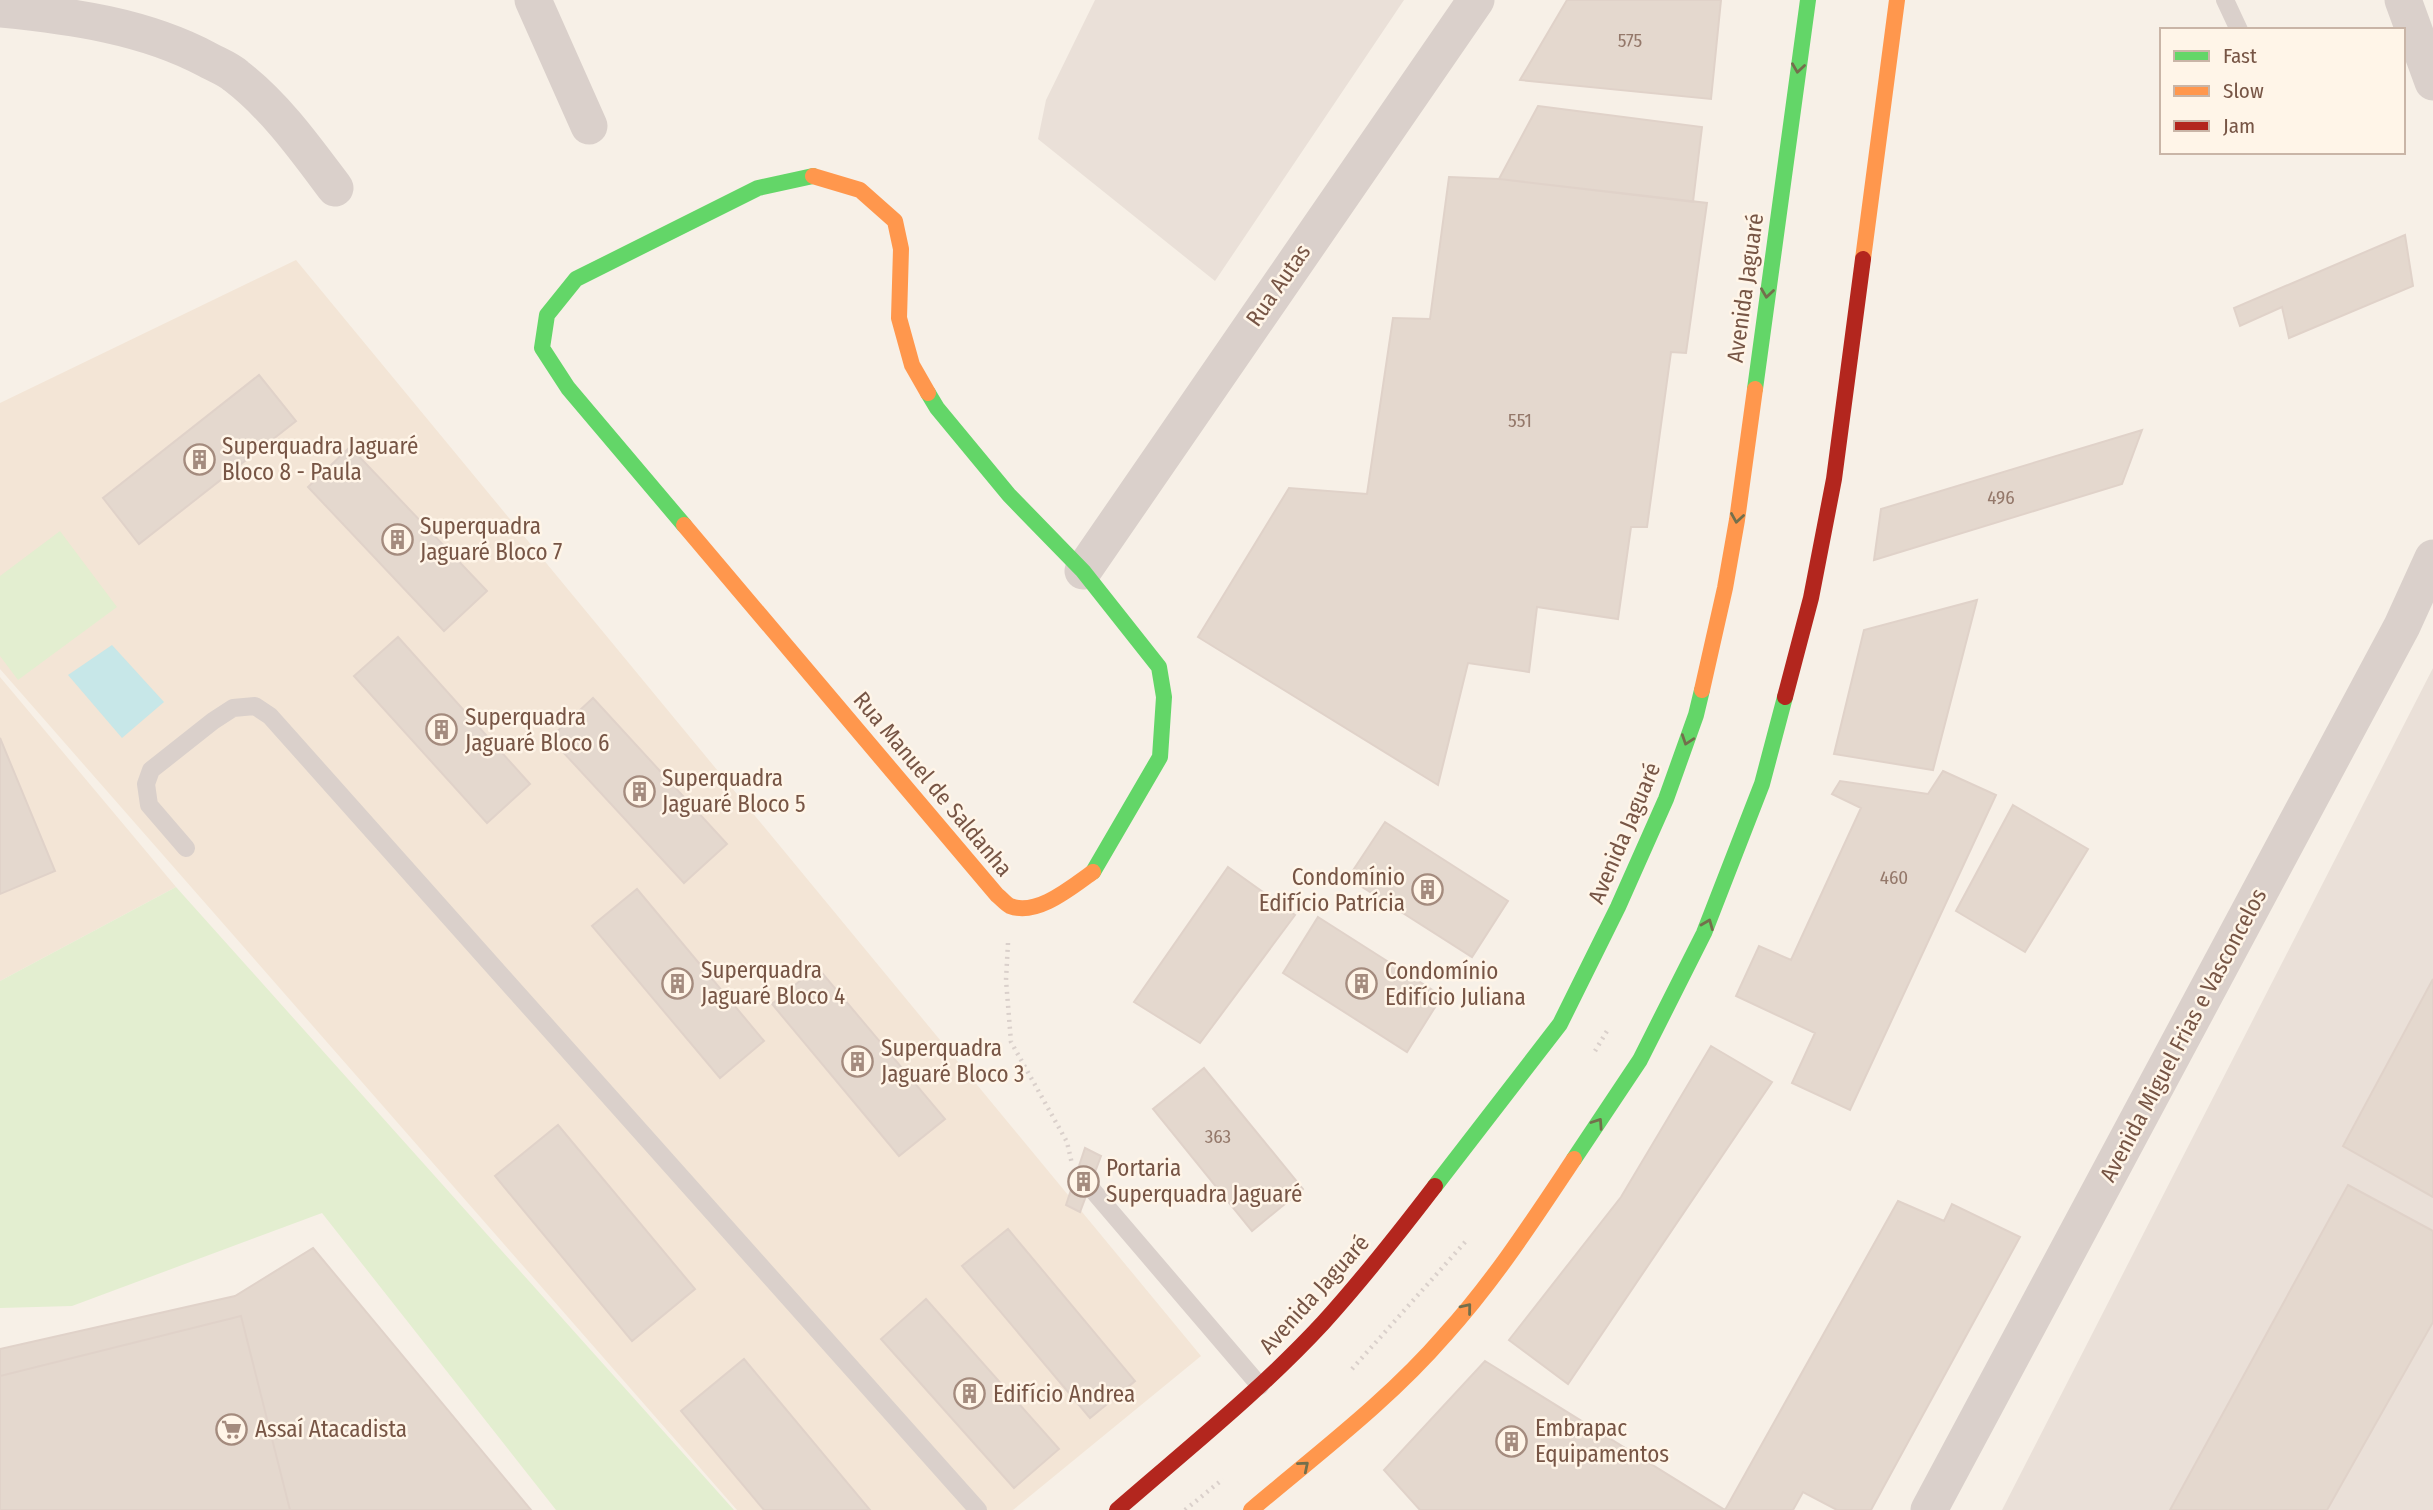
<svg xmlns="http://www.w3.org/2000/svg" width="2433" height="1510" viewBox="0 0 2433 1510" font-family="'Fira Sans Condensed',sans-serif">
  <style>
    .residential { fill: #f3e5d6 }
    .industrial { fill: #eae0d8 }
    .green { fill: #e3eed0 }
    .water { fill: #c7e7e8 }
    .building { fill: #e4d8ce; stroke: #e0d2c9; stroke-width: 2 }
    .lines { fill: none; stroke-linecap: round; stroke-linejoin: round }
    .path { stroke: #dad0cb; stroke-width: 4.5; stroke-dasharray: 2 5; stroke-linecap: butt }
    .lane { stroke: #dad0cb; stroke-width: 18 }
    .street { stroke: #dad0cb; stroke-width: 37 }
    .fast { stroke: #63d668; stroke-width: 16 }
    .slow { stroke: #ff974d; stroke-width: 16 }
    .jam { stroke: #b3261e; stroke-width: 16 }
    .oneway { stroke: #736f4c }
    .labels { text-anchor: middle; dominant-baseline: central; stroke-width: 5; stroke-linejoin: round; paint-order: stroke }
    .number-label { font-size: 19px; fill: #94786a }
    .street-label { font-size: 23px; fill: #775545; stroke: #fff5e8 }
    .poi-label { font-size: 23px; fill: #775545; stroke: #fff5e8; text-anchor: start }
  </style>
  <rect width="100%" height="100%" fill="#f7f0e7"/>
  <path class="residential" d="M296,260L1201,1356L1013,1510H737L0,669V403Z
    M0,677L176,887L0,981Z"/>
  <path class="industrial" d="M1095,0H1404L1215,281L1038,139L1046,100Z
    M2433,668V1510H2002Z"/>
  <path class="green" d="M60,531L117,607L18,680L0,656V576Z
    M176,887L734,1510H556L322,1213L72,1306L0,1308V981Z"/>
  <path class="water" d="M112,645L164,702L122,738L68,675Z"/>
  <path class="building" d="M1567,0H1721L1711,99L1520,80Z
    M1538,106L1702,127L1693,202L1499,179Z
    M1449,177L1499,179L1707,203L1686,353L1671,352L1647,527H1631L1618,619L1537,607L1529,672L1468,663L1438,785L1198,637L1289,488L1367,494L1393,318L1430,319Z
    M2405,235L2413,286L2289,338L2282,307L2240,326L2234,308Z
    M259,375L296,421L139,544L103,498Z
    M2142,430L2122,484L1874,560L1881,509Z
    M350,447L487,591L444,631L308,487Z
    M1977,600L1933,770L1834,754L1864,630Z
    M398,637L530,784L487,823L354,676Z
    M593,698L727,844L684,883L550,738Z
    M0,738L55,871L0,894Z
    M1943,771L1996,795L1850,1110L1792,1083L1815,1033L1736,996L1759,946L1791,960L1861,808L1832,794L1840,781L1928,794Z
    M2013,805L2088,849L2025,952L1956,911Z
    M1385,822L1508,901L1472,957L1348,878Z
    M1228,867L1295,915L1200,1043L1134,1002Z
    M637,889L764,1041L720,1078L592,926Z
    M1318,917L1442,996L1407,1052L1283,973Z
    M817,967L945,1119L899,1156L772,1004Z
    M2433,979V1197L2343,1146Z
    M1711,1046L1772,1082L1568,1384L1509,1340L1621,1197Z
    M1204,1068L1303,1189L1252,1231L1153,1109Z
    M558,1125L695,1289L632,1341L495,1176Z
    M1085,1148L1101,1156L1080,1212L1066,1205Z
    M2348,1185L2433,1231V1322L2327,1510H2170Z
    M1898,1201L1944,1221L1952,1204L2020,1237L1871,1510H1837L1803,1492L1793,1510H1725Z
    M1008,1229L1135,1381L1090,1418L962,1266Z
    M313,1248L531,1510H0V1349L235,1296Z
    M926,1299L1059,1449L1014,1488L881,1339Z
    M241,1316L290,1510H0V1376Z
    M744,1359L870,1510H764L681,1411Z
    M1485,1361L1725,1510H1420L1384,1470Z"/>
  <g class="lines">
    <path class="path" d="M1008,943L1006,980L1011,1042L1067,1142L1072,1164
      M1595,1051L1607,1031
      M1352,1369L1467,1240
      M1185,1510L1223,1479"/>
    <path class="lane" d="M2225,0L2239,30
      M186,848L149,805L146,784L151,770L213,721L233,708L255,706L270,716L978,1510
      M1089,1186L1260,1386"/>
    <path class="street" d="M533,0L589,126
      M2403,0L2433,82
      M0,9C71,16 145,26 208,60C217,65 228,69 236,76C276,107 305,148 335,188
      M1083,571L1476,0
      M1929,1510L2402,626L2433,558"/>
    <path class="fast" d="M1755,389L1808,0
      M928,393L937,408L1009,495L1083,571L1159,667L1164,697L1160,757L1093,872
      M684,525L568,388L542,348L547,315L576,279L758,188L813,176
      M1574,1159L1640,1060L1704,933L1762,784L1785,697
      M1435,1186L1560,1024L1618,907L1666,799L1696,715L1702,690"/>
    <path class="slow" d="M813,176L860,190L895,221L901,249L899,318L912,365L928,393
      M1863,259L1897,0
      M684,525L997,895C1001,898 1006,904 1010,906C1037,917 1073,886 1093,872
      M1702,690L1725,588L1737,520L1755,389
      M1251,1510C1317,1454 1388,1401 1445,1335C1494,1281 1534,1219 1574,1159"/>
    <path class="jam" d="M1785,697L1811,598L1834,479L1863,259
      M1117,1510C1187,1449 1260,1391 1323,1323C1363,1279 1399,1233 1435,1186"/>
  </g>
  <defs><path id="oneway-chevron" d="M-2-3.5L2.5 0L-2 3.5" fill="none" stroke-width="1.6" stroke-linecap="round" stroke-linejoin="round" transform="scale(1.75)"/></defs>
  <g class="oneway">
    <use href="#oneway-chevron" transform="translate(1798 68) rotate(98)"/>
    <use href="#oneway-chevron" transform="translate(1767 293) rotate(98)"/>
    <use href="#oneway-chevron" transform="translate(1737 518) rotate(99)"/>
    <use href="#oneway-chevron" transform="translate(1687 740) rotate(109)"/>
    <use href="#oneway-chevron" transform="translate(1708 924) rotate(-68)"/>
    <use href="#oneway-chevron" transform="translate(1598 1123) rotate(-56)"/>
    <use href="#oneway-chevron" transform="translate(1467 1308) rotate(-51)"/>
    <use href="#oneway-chevron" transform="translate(1304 1466) rotate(-40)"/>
  </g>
  <defs>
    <symbol id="building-ring" viewBox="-11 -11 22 22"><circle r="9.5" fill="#fff5e8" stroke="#a48b7e" stroke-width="1.5"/><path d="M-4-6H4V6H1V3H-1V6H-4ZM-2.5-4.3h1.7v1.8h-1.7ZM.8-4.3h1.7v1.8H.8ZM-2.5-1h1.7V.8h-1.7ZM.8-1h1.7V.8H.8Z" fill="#a48b7e"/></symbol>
    <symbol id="supermarket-ring" viewBox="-11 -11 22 22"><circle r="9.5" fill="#fff5e8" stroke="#a48b7e" stroke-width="1.5"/><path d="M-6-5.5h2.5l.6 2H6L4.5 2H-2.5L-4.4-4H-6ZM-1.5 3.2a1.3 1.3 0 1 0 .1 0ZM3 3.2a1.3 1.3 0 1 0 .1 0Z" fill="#a48b7e"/></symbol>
  </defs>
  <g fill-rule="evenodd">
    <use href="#building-ring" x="182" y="442" width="35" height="35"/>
    <use href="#building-ring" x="380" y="522" width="35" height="35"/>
    <use href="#building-ring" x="424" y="712" width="35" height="35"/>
    <use href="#building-ring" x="622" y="774" width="35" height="35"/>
    <use href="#building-ring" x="1410" y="872" width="35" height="35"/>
    <use href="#building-ring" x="660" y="966" width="35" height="35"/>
    <use href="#building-ring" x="1344" y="966" width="35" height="35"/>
    <use href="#building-ring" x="840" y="1044" width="35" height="35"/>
    <use href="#building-ring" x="1066" y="1164" width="35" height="35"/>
    <use href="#building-ring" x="952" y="1376" width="35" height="35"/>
    <use href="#supermarket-ring" x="214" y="1412" width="35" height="35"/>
    <use href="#building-ring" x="1494" y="1424" width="35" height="35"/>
  </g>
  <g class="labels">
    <g class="number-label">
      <text x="1630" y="40">575</text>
      <text x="1520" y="420">551</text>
      <text x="2001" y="497">496</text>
      <text x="1894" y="877">460</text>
      <text x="1218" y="1136">363</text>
    </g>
    <g class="street-label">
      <text transform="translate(1278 285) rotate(-55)">Rua Autas</text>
      <text transform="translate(1745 288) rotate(-82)">Avenida Jaguaré</text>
      <text transform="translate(933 784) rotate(50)">Rua Manuel de Saldanha</text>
      <text transform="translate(1624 833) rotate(-67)">Avenida Jaguaré</text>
      <text transform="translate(2183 1035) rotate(-62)">Avenida Miguel Frias e Vasconcelos</text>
      <text transform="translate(1314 1294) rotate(-48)">Avenida Jaguaré</text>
    </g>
    <g class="poi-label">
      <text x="222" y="446">Superquadra Jaguaré<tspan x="222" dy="26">Bloco 8 - Paula</tspan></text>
      <text x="420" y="526">Superquadra<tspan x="420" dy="26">Jaguaré Bloco 7</tspan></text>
      <text x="465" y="717">Superquadra<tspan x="465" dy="26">Jaguaré Bloco 6</tspan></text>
      <text x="662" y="778">Superquadra<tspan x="662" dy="26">Jaguaré Bloco 5</tspan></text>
      <text x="1405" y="877" text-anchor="end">Condomínio<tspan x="1405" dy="26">Edifício Patrícia</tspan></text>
      <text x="701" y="970">Superquadra<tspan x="701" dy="26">Jaguaré Bloco 4</tspan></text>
      <text x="1385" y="971">Condomínio<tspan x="1385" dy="26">Edifício Juliana</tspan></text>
      <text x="881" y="1048">Superquadra<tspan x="881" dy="26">Jaguaré Bloco 3</tspan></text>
      <text x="1106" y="1168">Portaria<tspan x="1106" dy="26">Superquadra Jaguaré</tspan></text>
      <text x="993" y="1394">Edifício Andrea</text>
      <text x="1535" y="1428">Embrapac<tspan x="1535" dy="26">Equipamentos</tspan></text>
      <text x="255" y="1429">Assaí Atacadista</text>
    </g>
  </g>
  <rect x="2160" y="28" width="245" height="126" fill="#fff5e8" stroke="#c9b5a7" stroke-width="2"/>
  <rect x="2174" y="51" width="35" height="10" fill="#63d668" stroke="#c9b5a7" stroke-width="2"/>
  <text x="2223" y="63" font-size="21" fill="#775545">Fast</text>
  <rect x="2174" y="86" width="35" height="10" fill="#ff974d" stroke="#c9b5a7" stroke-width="2"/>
  <text x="2223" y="98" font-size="21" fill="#775545">Slow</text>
  <rect x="2174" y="121" width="35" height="10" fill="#b3261e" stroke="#c9b5a7" stroke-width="2"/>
  <text x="2223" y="133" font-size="21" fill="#775545">Jam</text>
</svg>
